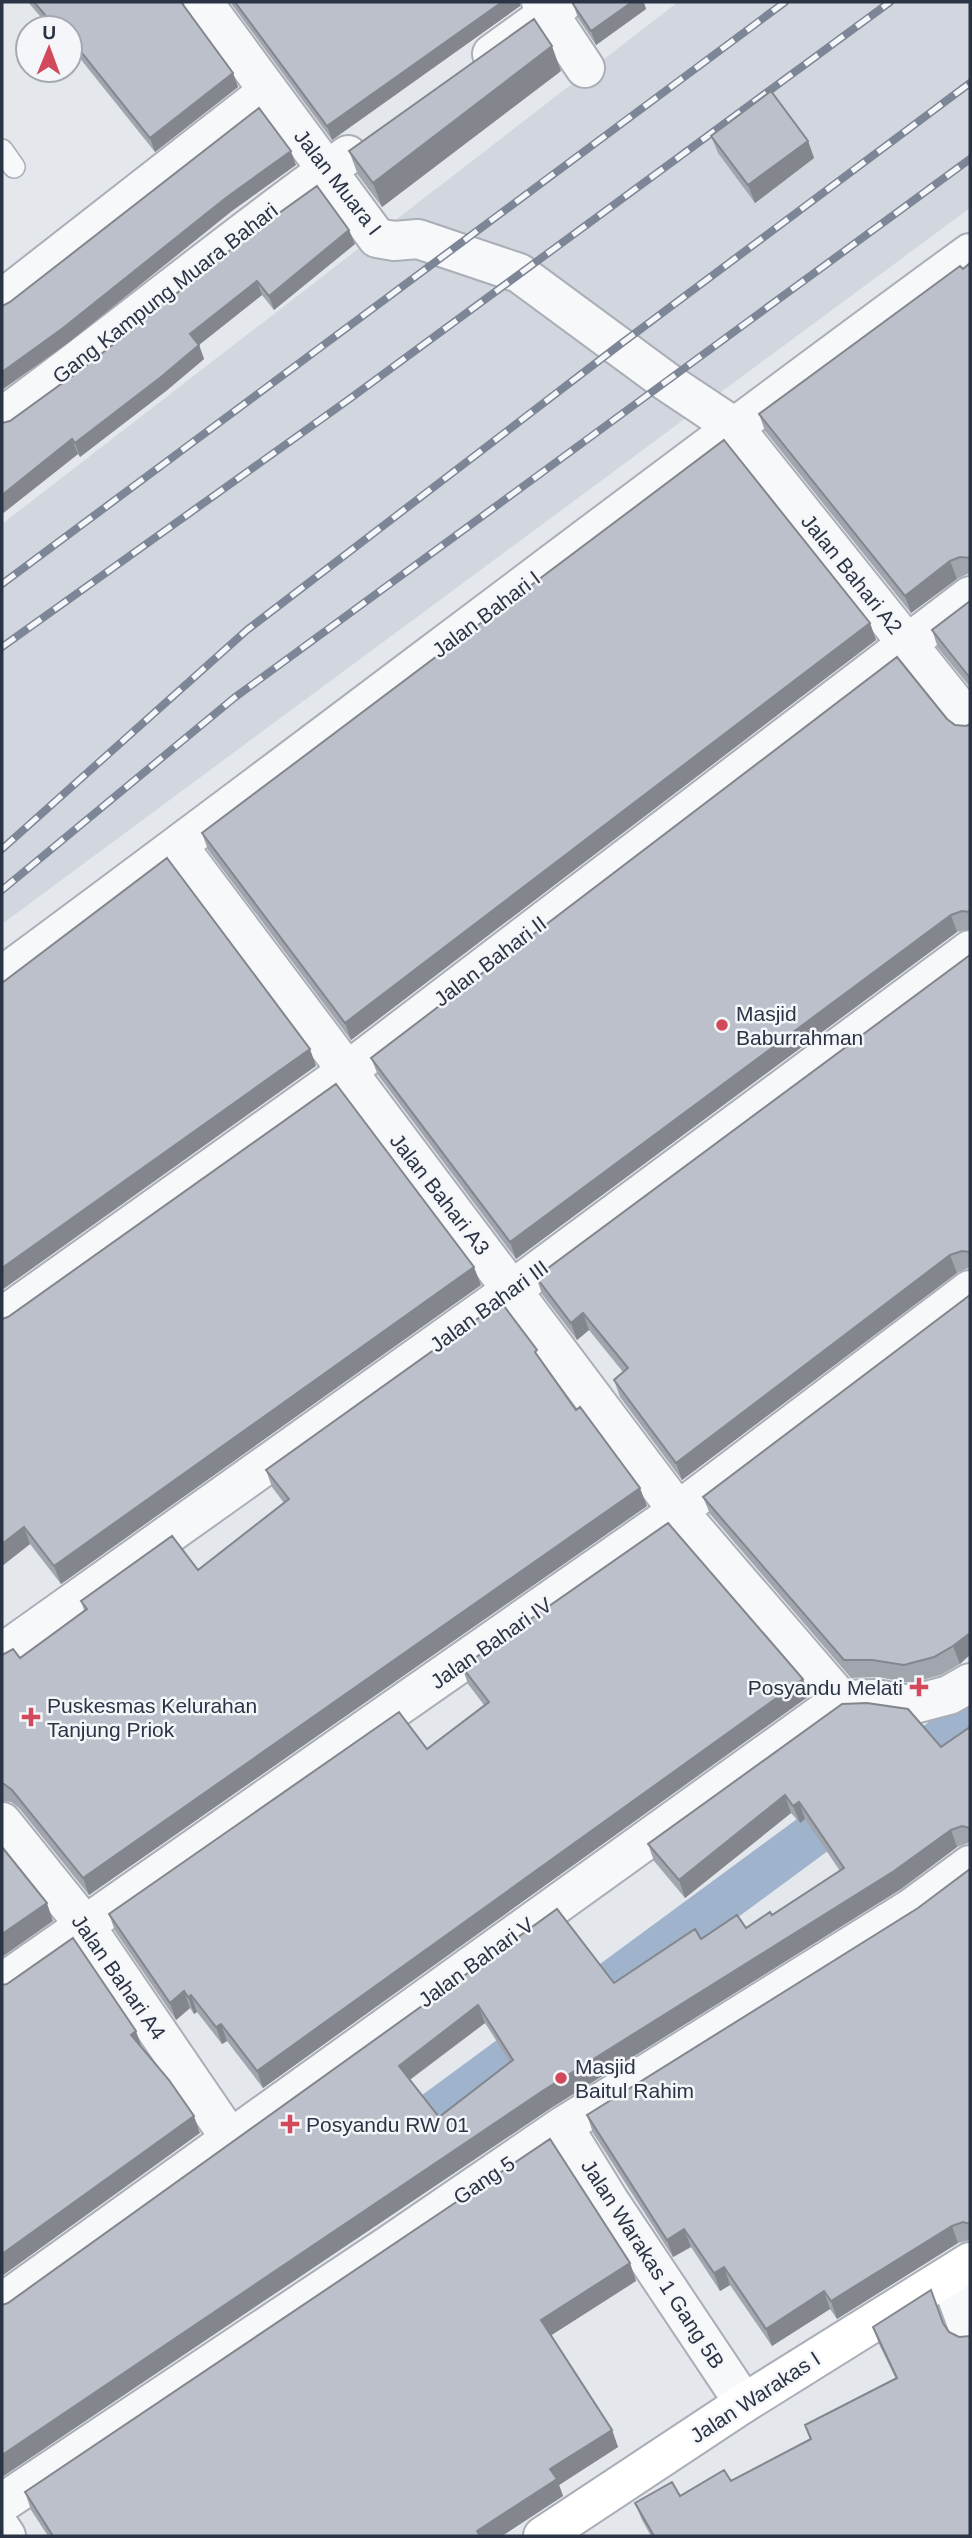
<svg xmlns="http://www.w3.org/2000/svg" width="972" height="2538" viewBox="0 0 972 2538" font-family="Helvetica,sans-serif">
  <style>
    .built { fill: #d2d6de }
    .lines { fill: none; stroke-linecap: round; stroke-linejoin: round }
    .canal { stroke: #9fb4cc; stroke-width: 44 }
    .lane-casing { stroke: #a9aeb7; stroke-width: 24 }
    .street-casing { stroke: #a9aeb7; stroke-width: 42 }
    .secondary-casing { stroke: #a9aeb7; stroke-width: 42 }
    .lane { stroke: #f7f8fa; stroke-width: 21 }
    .street { stroke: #f7f8fa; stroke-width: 38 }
    .secondary { stroke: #fff; stroke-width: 38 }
    .rail-casing { stroke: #7d8696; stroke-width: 8 }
    .rail { stroke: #f4f6f9; stroke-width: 5; stroke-dasharray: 16; stroke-linecap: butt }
    .wall { fill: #a1a5ae; fill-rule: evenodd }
    .shaded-wall { fill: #83868d }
    .building { fill: #bbc0ca; stroke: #83868d; stroke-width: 2; fill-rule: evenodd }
    .poi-dot { fill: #d1495b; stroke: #f4f6f9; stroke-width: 2.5 }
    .labels { text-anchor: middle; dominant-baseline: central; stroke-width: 5; stroke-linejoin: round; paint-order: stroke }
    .street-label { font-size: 21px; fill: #2b3445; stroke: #f4f6f9 }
    .poi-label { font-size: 21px; fill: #2b3445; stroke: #f4f6f9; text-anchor: start }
  </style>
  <rect width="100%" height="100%" fill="#e4e7ec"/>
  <path class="built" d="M678,2H970V208L2,924V524Z"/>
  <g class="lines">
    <path class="canal" d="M386,2149L970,1719"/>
    <defs>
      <path id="lane" d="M2,150L14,167"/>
      <path id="street" d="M203,2L377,238L394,241L418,239L519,273L667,382L733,426L970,722
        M541,2L585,68
        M492,54L564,2
        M2,299L267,92
        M2,417C119,332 230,238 348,155
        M178,846L678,1511L841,1700
        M2,976C326,737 645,490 970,253
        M2,1317L346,1072L970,596
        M2,1653L513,1289L970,950
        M2,1822L84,1924L230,2138
        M2,1983L678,1511L970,1290
        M563,2126L610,2202L744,2403
        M949,2276L970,2333
        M2,2303L841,1700L875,1699L911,1705L949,1695L970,1683
        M2,2503L389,2245L563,2126L913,1907L970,1865
        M2,2530L6,2536"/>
      <path id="secondary" d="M543,2536L744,2403L970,2262"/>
    </defs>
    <use href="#lane" class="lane-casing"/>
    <use href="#street" class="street-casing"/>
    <use href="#secondary" class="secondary-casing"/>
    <use href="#lane" class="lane"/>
    <use href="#street" class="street"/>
    <use href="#secondary" class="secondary"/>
    <defs>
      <path id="rail" d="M2,584L785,2
        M2,647L348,400L890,2
        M2,849L247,630L618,346L970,83
        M2,890L234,698L970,159"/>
    </defs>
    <use href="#rail" class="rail-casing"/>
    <use href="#rail" class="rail"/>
  </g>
  <path class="wall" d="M28,2H182V3L233,73L238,87L155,152L70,46V28H50Z
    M230,2H520V6L332,140Z
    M644,3L646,9L596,45L578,18L573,4Z
    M561,71L382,207L358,175L349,151Z
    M711,136L808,141L814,158L755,203L718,153Z
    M349,230L355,244L274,310L262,295L199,345L204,359L166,391L80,457L78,454L2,514V423L10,421Z
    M970,263V575L967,574L957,579L911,613L765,431L759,414Z
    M970,601V687L938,648L932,630Z
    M870,623L876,640L351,1040L208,850L202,833Z
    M947,719L955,725L966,726L970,724V929L957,932L516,1259L378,1075L371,1058Z
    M970,955V1269L968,1268L957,1273L682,1480L620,1397L614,1380L623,1372L589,1330L577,1340L542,1294L536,1277Z
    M481,1285L61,1584L30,1544L2,1566V1319Z
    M970,1295L960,1664L941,1675L910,1683L878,1677L851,1678L710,1514L703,1497Z
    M540,1360L647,1506L89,1895L19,1808L11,1802L2,1801V1655L20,1658L84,1610L81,1601L198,1570L284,1503L272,1487L266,1470Z
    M462,1667L803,1679L809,1696L263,2088L227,2041L222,2044L197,2012L194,2014L190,2008L176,2020L115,1931L109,1914L427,1749L484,1705L468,1684Z
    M842,1704L941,1747L970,1727V1844L968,1843L957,1847L901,1889L551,2108L2,2477V2305L8,2303L557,1909L614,1983L701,1939L746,1928L772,1915L840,1871L805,1819L800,1823L791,1813L685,1898L654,1861L648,1844ZM485,2023L510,2062L439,2117L410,2080Z
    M970,1869V2240L958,2243L837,2319L830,2309L772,2346L730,2285L720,2291L691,2247L673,2257L593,2133L587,2115L918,1908Z
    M630,2263L636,2281L551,2335L612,2430L618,2447L559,2485L563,2496L502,2536H48L31,2510L25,2492Z
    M943,2323L949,2332L959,2337L970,2536H651L642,2520L635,2503L680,2496L731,2481L810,2439L805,2425L896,2379L879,2344L873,2327Z"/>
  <path class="shaded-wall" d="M502,2H520V6L332,140L327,126Z
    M632,2H646L644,3L646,9L596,45L591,31Z
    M552,46L561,71L382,207L373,183Z
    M233,73L238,87L155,152L150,138Z
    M808,141L814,158L755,203L748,185Z
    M291,151L296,165L232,211L68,343L2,390V372L227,197Z
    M349,230L355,244L274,310L269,296Z
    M257,281L262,295L195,348L190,334Z
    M199,345L204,359L166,391L80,457L75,443Z
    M72,439L78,454L2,514V495Z
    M950,561L957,579L911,613L905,596Z
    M870,623L876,640L351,1040L345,1023Z
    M951,915L957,932L516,1259L510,1242Z
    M310,1049L316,1066L2,1290V1268Z
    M950,1255L957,1273L682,1480L676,1463Z
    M474,1267L481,1285L61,1584L54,1566Z
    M583,1313L589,1330L577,1340L571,1323Z
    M640,1488L647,1506L89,1895L83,1878Z
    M24,1527L30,1544L2,1566V1544Z
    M970,1633V1655L960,1664L953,1646Z
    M803,1679L809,1696L263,2088L257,2071Z
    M785,1795L791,1813L685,1898L679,1880Z
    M799,1802L805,1819L800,1823L793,1806Z
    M951,1830L957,1847L901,1889L551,2108L2,2477V2455L544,2090Z
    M47,1903L53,1921L2,1957V1934Z
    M184,1991L190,2008L176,2020L170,2003Z
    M191,1995L197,2012L194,2014L188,1997Z
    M478,2005L485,2023L405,2083L399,2066Z
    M221,2024L227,2041L222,2044L216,2027Z
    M136,2031L142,2048L131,2035Z
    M194,2116L200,2133L2,2276V2254Z
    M952,2226L958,2243L837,2319L831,2301Z
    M684,2229L691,2247L673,2257L667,2240Z
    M630,2263L636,2281L547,2338L541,2320Z
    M724,2267L730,2285L720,2291L714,2273Z
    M824,2291L830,2309L772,2346L766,2329Z
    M612,2430L618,2447L559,2485L563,2496L502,2536H479L477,2531L550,2469Z"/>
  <path class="building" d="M34,2H181L233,73L150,138L70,38V28H56Z
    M235,2H502L327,126Z
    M575,2H632L591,31L573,4Z
    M534,19L552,46L373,183L349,151Z
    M771,91L808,141L748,185L711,136Z
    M259,108L291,151L227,197L63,328L2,372V306L10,302Z
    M317,186L349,230L269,296L257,281L190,334L199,345L161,377L75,443L72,439L2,495V423L10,421L90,363L254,231Z
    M970,263V558L960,557L950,561L905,596L759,414L960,266L963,269Z
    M724,440L870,623L345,1023L202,833Z
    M970,601V678L932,630Z
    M897,657L947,719L955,725L966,726L970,724V912L962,911L951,915L510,1242L371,1058Z
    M167,858L310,1049L2,1268V983Z
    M970,955V1252L962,1251L950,1255L676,1463L614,1380L628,1368L583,1313L571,1323L536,1277Z
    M336,1084L474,1267L54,1566L24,1527L2,1544V1319L8,1317Z
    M970,1295V1633L953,1646L934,1657L904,1665L872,1660H844L703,1497Z
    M501,1302L537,1350L535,1352L576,1410L580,1407L640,1488L83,1878L12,1790L4,1784H2V1655L13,1649L20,1658L87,1609L81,1601L172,1536L198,1570L289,1499L266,1470Z
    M668,1523L803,1679L257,2071L221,2024L216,2027L191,1995L188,1997L184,1991L170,2003L109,1914L399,1712L427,1749L489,1702L462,1667Z
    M867,1703L908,1709L941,1747L970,1727V1828L962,1826L951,1830L894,1871L544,2090L2,2455V2305L8,2303L557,1909L614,1983L695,1929L701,1939L737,1915L746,1928L770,1912L772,1915L844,1868L799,1802L793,1806L785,1795L679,1880L648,1844L842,1704ZM478,2005L513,2060L439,2117L399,2066Z
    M2,1847L47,1903L2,1934Z
    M970,1869V2224L963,2222L952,2226L831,2301L824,2291L766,2329L724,2267L714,2273L684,2229L667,2240L587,2115L918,1908Z
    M73,1938L136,2031L131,2035L169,2080L194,2116L2,2254V1985L7,1984Z
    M550,2139L630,2263L541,2320L612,2430L550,2469L557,2479L477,2531L480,2536H53L25,2492Z
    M931,2290L943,2323L949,2332L959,2337L970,2336V2536H654L635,2503L672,2482L680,2496L724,2470L731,2481L811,2439L805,2425L897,2378L873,2327Z"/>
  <g class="poi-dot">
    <circle cx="722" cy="1025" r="7"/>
    <path d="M915.5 1676.5h7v7h7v7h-7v7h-7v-7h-7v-7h7z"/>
    <path d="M27.5 1706.5h7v7h7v7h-7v7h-7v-7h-7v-7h7z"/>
    <circle cx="561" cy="2078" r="7"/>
    <path d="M286.5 2113.5h7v7h7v7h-7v7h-7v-7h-7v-7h7z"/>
  </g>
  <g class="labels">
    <g class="street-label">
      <text transform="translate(338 182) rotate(52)">Jalan Muara I</text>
      <text transform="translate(165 293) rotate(-38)">Gang Kampung Muara Bahari</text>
      <text transform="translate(852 574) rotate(51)">Jalan Bahari A2</text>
      <text transform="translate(486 614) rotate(-37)">Jalan Bahari I</text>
      <text transform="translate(490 961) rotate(-37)">Jalan Bahari II</text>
      <text transform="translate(440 1194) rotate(52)">Jalan Bahari A3</text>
      <text transform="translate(489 1306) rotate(-36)">Jalan Bahari III</text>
      <text transform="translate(491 1643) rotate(-35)">Jalan Bahari IV</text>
      <text transform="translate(476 1962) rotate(-36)">Jalan Bahari V</text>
      <text transform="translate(119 1977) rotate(55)">Jalan Bahari A4</text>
      <text transform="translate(484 2180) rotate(-34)">Gang 5</text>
      <text transform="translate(653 2264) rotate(57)">Jalan Warakas 1 Gang 5B</text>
      <text transform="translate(755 2397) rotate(-33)">Jalan Warakas I</text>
    </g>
    <g class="poi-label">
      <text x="736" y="1013">Masjid<tspan x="736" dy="24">Baburrahman</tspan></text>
      <text x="903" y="1687" text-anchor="end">Posyandu Melati</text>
      <text x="47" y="1705">Puskesmas Kelurahan<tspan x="47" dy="24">Tanjung Priok</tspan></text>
      <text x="575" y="2066">Masjid<tspan x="575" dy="24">Baitul Rahim</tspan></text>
      <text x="306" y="2124">Posyandu RW 01</text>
    </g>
  </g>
  <rect width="972" height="2538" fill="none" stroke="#2b3445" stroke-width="7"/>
  <g transform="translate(49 49) rotate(1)"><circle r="33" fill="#f4f6f9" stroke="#a4a8b1" stroke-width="2"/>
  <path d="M0-5L12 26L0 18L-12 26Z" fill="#d1495b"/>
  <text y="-10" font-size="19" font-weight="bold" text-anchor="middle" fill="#2b3445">U</text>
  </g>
</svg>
